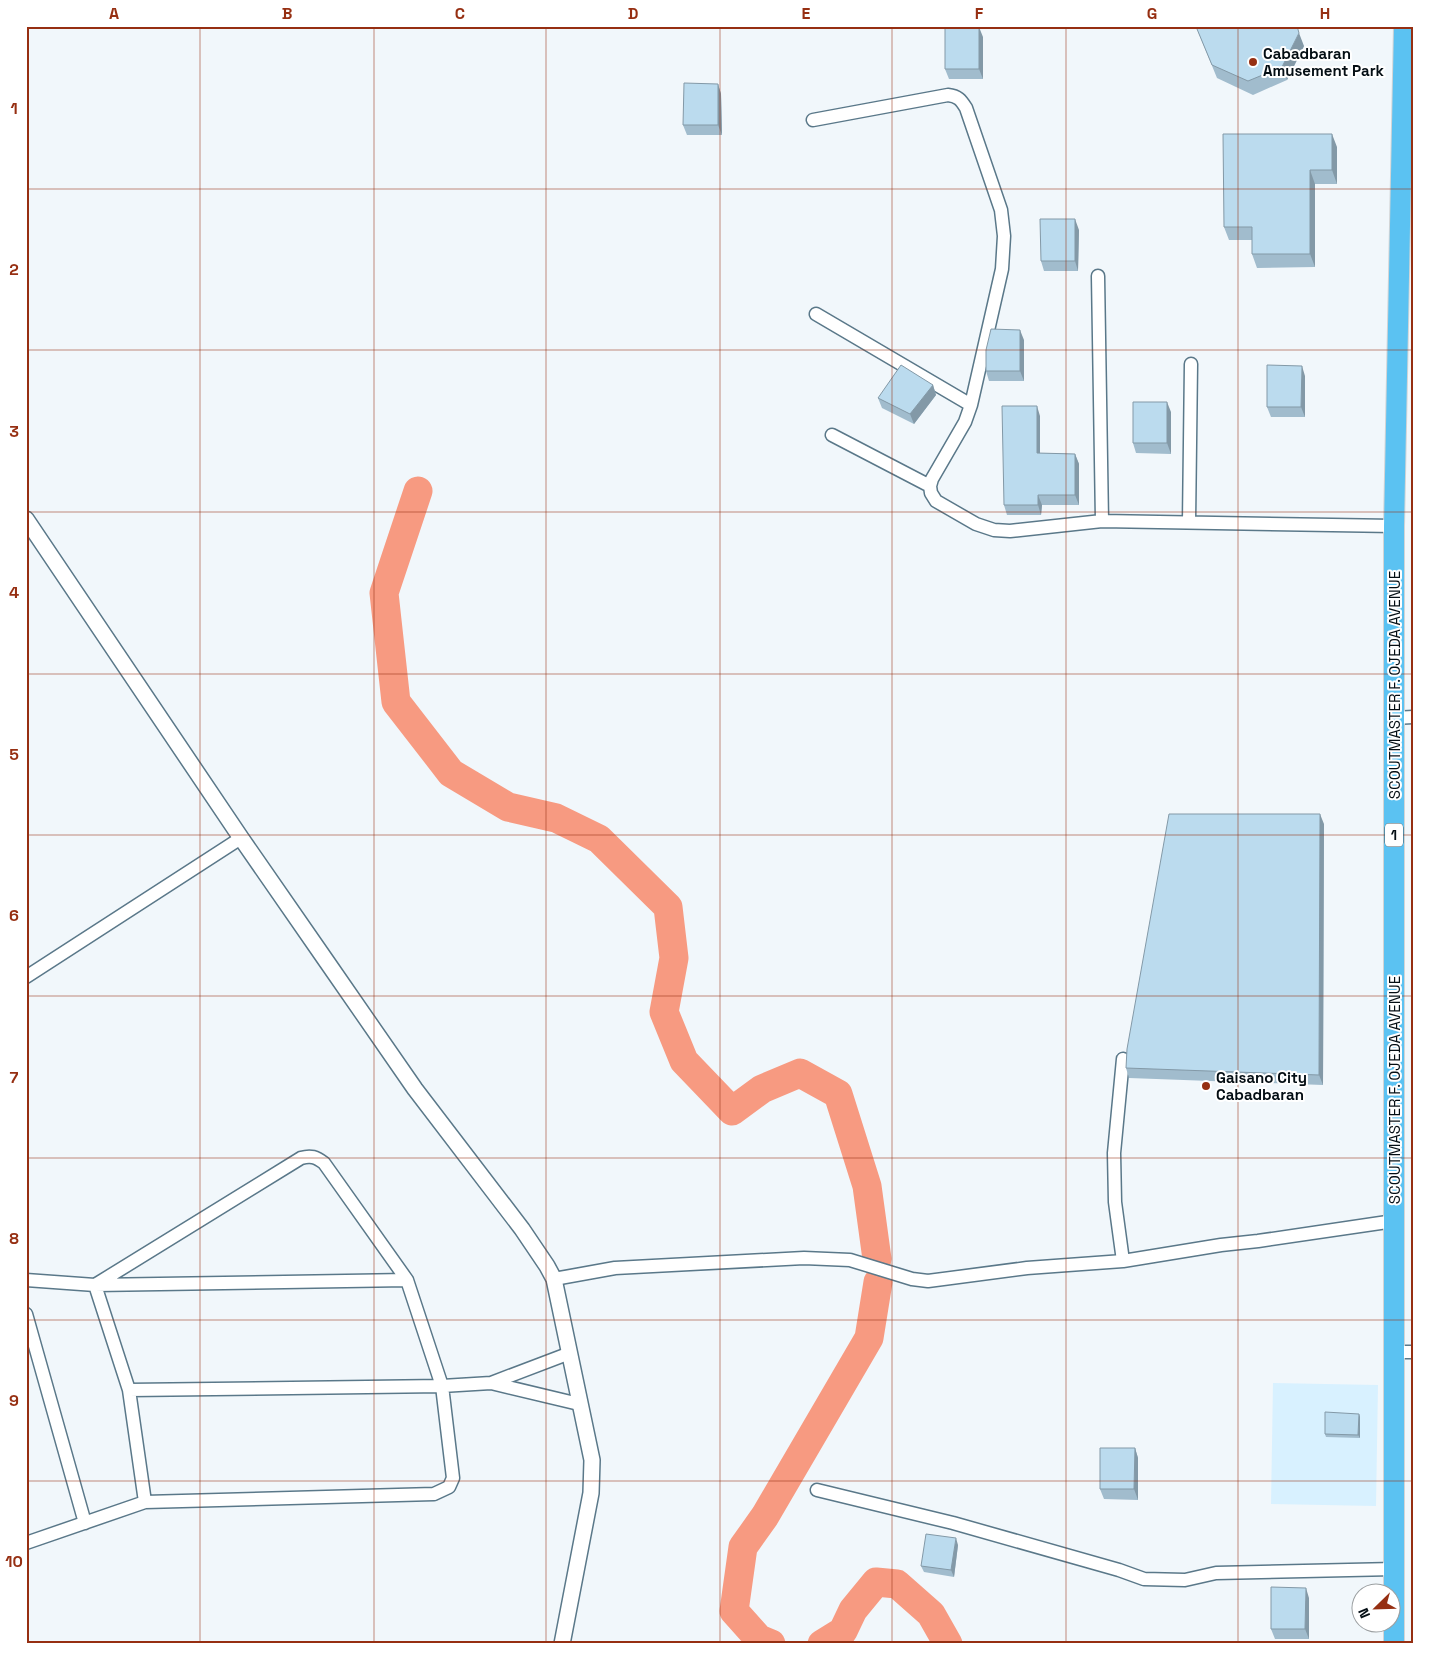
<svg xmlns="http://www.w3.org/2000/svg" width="1439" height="1670" viewBox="0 0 1439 1670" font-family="'Space Grotesk',sans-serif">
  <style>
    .built { fill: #d8f1ff }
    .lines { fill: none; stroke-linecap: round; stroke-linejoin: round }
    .river { stroke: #f79a81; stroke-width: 29 }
    .minor-casing { stroke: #5a7889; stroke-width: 15 }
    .tertiary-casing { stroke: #5a7889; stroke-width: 18 }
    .trunk-casing { stroke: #d2d4d5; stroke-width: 22 }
    .minor { stroke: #fff; stroke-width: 12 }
    .tertiary { stroke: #fff; stroke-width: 15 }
    .trunk { stroke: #5bc2f2; stroke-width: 20 }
    .wall { fill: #a1bccd }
    .shaded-wall { fill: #8399a7 }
    .building { fill: #bbdbee; stroke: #8399a7 }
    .grid { fill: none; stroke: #962f12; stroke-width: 1; stroke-opacity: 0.55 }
    .poi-dot { fill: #962f12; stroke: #fff; stroke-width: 2 }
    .labels { text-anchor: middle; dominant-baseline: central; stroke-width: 4; stroke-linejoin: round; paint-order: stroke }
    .shield { fill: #fff; stroke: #4f565a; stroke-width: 1 }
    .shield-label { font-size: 14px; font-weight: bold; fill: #040e14 }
    .poi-label { font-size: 15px; font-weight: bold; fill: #040e14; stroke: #fff; text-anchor: start }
    .street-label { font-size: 15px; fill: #040e14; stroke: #fff }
    .neatline { fill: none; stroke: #962f12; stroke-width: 2 }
    .grid-label { font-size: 16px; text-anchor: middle; font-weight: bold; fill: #962f12 }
  </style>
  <rect width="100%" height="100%" fill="#f1f7fb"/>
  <path class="built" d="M1273,1383L1378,1385L1376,1506L1271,1504Z"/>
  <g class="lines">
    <path class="river" d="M418,491L384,593L396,702L451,773L508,807L556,818L599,839L668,907L674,958L664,1012L684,1061L732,1111L762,1089L800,1073L838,1094L867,1186L877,1259
      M771,1644L759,1639L734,1611L743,1547L765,1516L869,1338L878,1282
      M822,1644L843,1631L853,1610L876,1582L897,1584L931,1614L948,1644"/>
    <defs>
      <path id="minor" d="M813,120L948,95C958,96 961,100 966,108L1001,210L1004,236L1002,269L971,405L965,422L932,479L930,486L931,493L936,501L976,524L994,530L1010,531L1102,521L1394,526
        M1098,276L1102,521
        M816,314L971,405
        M832,435L930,486
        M1189,522L1191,364
        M1394,718L1413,717
        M26,977L241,838
        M1123,1261L1115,1202L1114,1153L1123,1059
        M554,1279L615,1268L804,1258L850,1260L912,1279L928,1281L1027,1268L1123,1261L1221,1245L1258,1241L1394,1221
        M26,1280L95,1285L407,1280
        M26,1314L85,1523
        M1394,1352H1413
        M491,1383L570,1353
        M129,1390L442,1386L491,1383L579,1404
        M817,1490L953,1523L1119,1570L1144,1579L1185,1580L1216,1573L1394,1569
        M26,1543L145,1502L434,1494L449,1487L453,1478L442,1386L407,1280L324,1163C316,1157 311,1155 301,1158L95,1285L129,1390L145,1502"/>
      <path id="tertiary" d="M26,519L241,838L327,962L415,1089L522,1229L547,1266L554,1279L592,1460L591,1493L562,1644"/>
      <path id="trunk" d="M1394,1644V526L1404,26"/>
    </defs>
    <use href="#minor" class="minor-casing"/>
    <use href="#tertiary" class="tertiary-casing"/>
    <use href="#trunk" class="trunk-casing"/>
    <use href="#minor" class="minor"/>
    <use href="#tertiary" class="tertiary"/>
    <use href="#trunk" class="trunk"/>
  </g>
  <path class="wall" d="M1197,29L1304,46L1287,80L1253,95L1217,78Z
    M983,37V79H949L945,69Z
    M718,84L721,94L722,135H687L683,125Z
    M1337,147V184H1315V267L1257,268L1252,254V240H1229L1224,227Z
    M1079,230L1078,271H1044L1041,261Z
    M1024,340V381H989L986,371Z
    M1305,376V417H1271L1267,407Z
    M933,385L936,395L914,424L882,408L878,398Z
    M1171,412V454L1136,453L1133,443Z
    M1040,416V453L1075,454L1079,464V505H1042L1041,515H1007L1004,505Z
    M1324,824L1323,1085L1129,1078L1126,1068Z
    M1359,1414L1360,1417V1438L1326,1437L1325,1434Z
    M1135,1448L1138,1458V1500L1104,1499L1100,1489Z
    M958,1545L954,1577L924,1572L921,1566Z
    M1309,1598V1639H1275L1271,1629Z"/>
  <path class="shaded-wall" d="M979,27L983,37V79L979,69Z
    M1299,33L1304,46L1287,80L1282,67Z
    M718,84L721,94L722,135L718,125Z
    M1332,134L1337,147V184L1332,170Z
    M1310,170L1315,184V267L1310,254Z
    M1075,219L1079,230L1078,271L1075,261Z
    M1020,330L1024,340V381L1020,371Z
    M1302,366L1305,376V417L1301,407Z
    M933,385L936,395L914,424L910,414Z
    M1167,402L1171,412V454L1167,443Z
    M1037,406L1040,416V463L1037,453Z
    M1075,454L1079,464V505L1075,495Z
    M1038,495L1042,505L1041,515L1038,505Z
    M1320,814L1324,824L1323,1085L1319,1075Z
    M1359,1414L1360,1417V1438L1358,1435Z
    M1135,1448L1138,1458V1500L1134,1489Z
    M956,1538L958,1545L954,1577L951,1570Z
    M1306,1588L1309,1598V1639L1305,1629Z"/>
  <path class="building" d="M1199,26H1297L1299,33L1282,67L1248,81L1212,65L1197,29Z
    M945,27H979V69H945Z
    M684,83L718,84V125H683Z
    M1223,134H1332V170H1310V254H1252V227H1224Z
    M1040,219H1075V261H1041Z
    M991,329L1020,330V371H986V350Z
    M901,365L933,385L910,414L878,398Z
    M1267,365L1302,366L1301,407H1267Z
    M1133,402H1167V443H1133Z
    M1002,406H1037V453L1075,454V495H1038V505H1004Z
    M1169,814H1320L1319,1075L1126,1068L1127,1049Z
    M1325,1412L1359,1414L1358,1435L1325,1434Z
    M1100,1448H1135L1134,1489H1100Z
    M926,1534L956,1538L951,1570L921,1566Z
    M1271,1587L1306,1588L1305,1629H1271Z"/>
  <path class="grid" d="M200,26V1644M374,26V1644M546,26V1644M720,26V1644M892,26V1644M1066,26V1644M1238,26V1644M26,189H1413M26,350H1413M26,512H1413M26,674H1413M26,835H1413M26,996H1413M26,1158H1413M26,1320H1413M26,1481H1413"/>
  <g class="poi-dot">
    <circle cx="1253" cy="62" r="5"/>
    <circle cx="1206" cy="1086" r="5"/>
  </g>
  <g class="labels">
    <rect class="shield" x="1385" y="823.5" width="18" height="23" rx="4"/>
    <g class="shield-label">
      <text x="1394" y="835">1</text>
    </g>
    <g class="poi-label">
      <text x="1263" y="53">Cabadbaran<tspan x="1263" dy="17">Amusement Park</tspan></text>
      <text x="1216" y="1077">Gaisano City<tspan x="1216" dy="17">Cabadbaran</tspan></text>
    </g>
    <g class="street-label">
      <text transform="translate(1394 685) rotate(-90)">SCOUTMASTER F. OJEDA AVENUE</text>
      <text transform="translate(1394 1090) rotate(-90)">SCOUTMASTER F. OJEDA AVENUE</text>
    </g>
  </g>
  <rect width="1439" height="1670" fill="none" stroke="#ffffff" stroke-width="55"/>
  <g transform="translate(1376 1608) rotate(247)"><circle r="24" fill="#ffffff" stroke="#9b9fa1"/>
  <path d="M0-4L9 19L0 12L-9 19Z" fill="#962f12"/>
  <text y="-8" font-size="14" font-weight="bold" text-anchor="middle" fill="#040e14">N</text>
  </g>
  <rect x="28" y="28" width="1384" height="1614" class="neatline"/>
  <g class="grid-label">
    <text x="114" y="19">A</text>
    <text x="287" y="19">B</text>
    <text x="460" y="19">C</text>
    <text x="633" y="19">D</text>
    <text x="806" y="19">E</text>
    <text x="979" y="19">F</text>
    <text x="1152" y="19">G</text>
    <text x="1325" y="19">H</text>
    <text x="14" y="114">1</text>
    <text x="14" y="275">2</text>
    <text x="14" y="437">3</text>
    <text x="14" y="598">4</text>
    <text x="14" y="760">5</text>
    <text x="14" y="921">6</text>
    <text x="14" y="1083">7</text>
    <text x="14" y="1244">8</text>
    <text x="14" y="1406">9</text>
    <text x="14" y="1567">10</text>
  </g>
</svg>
